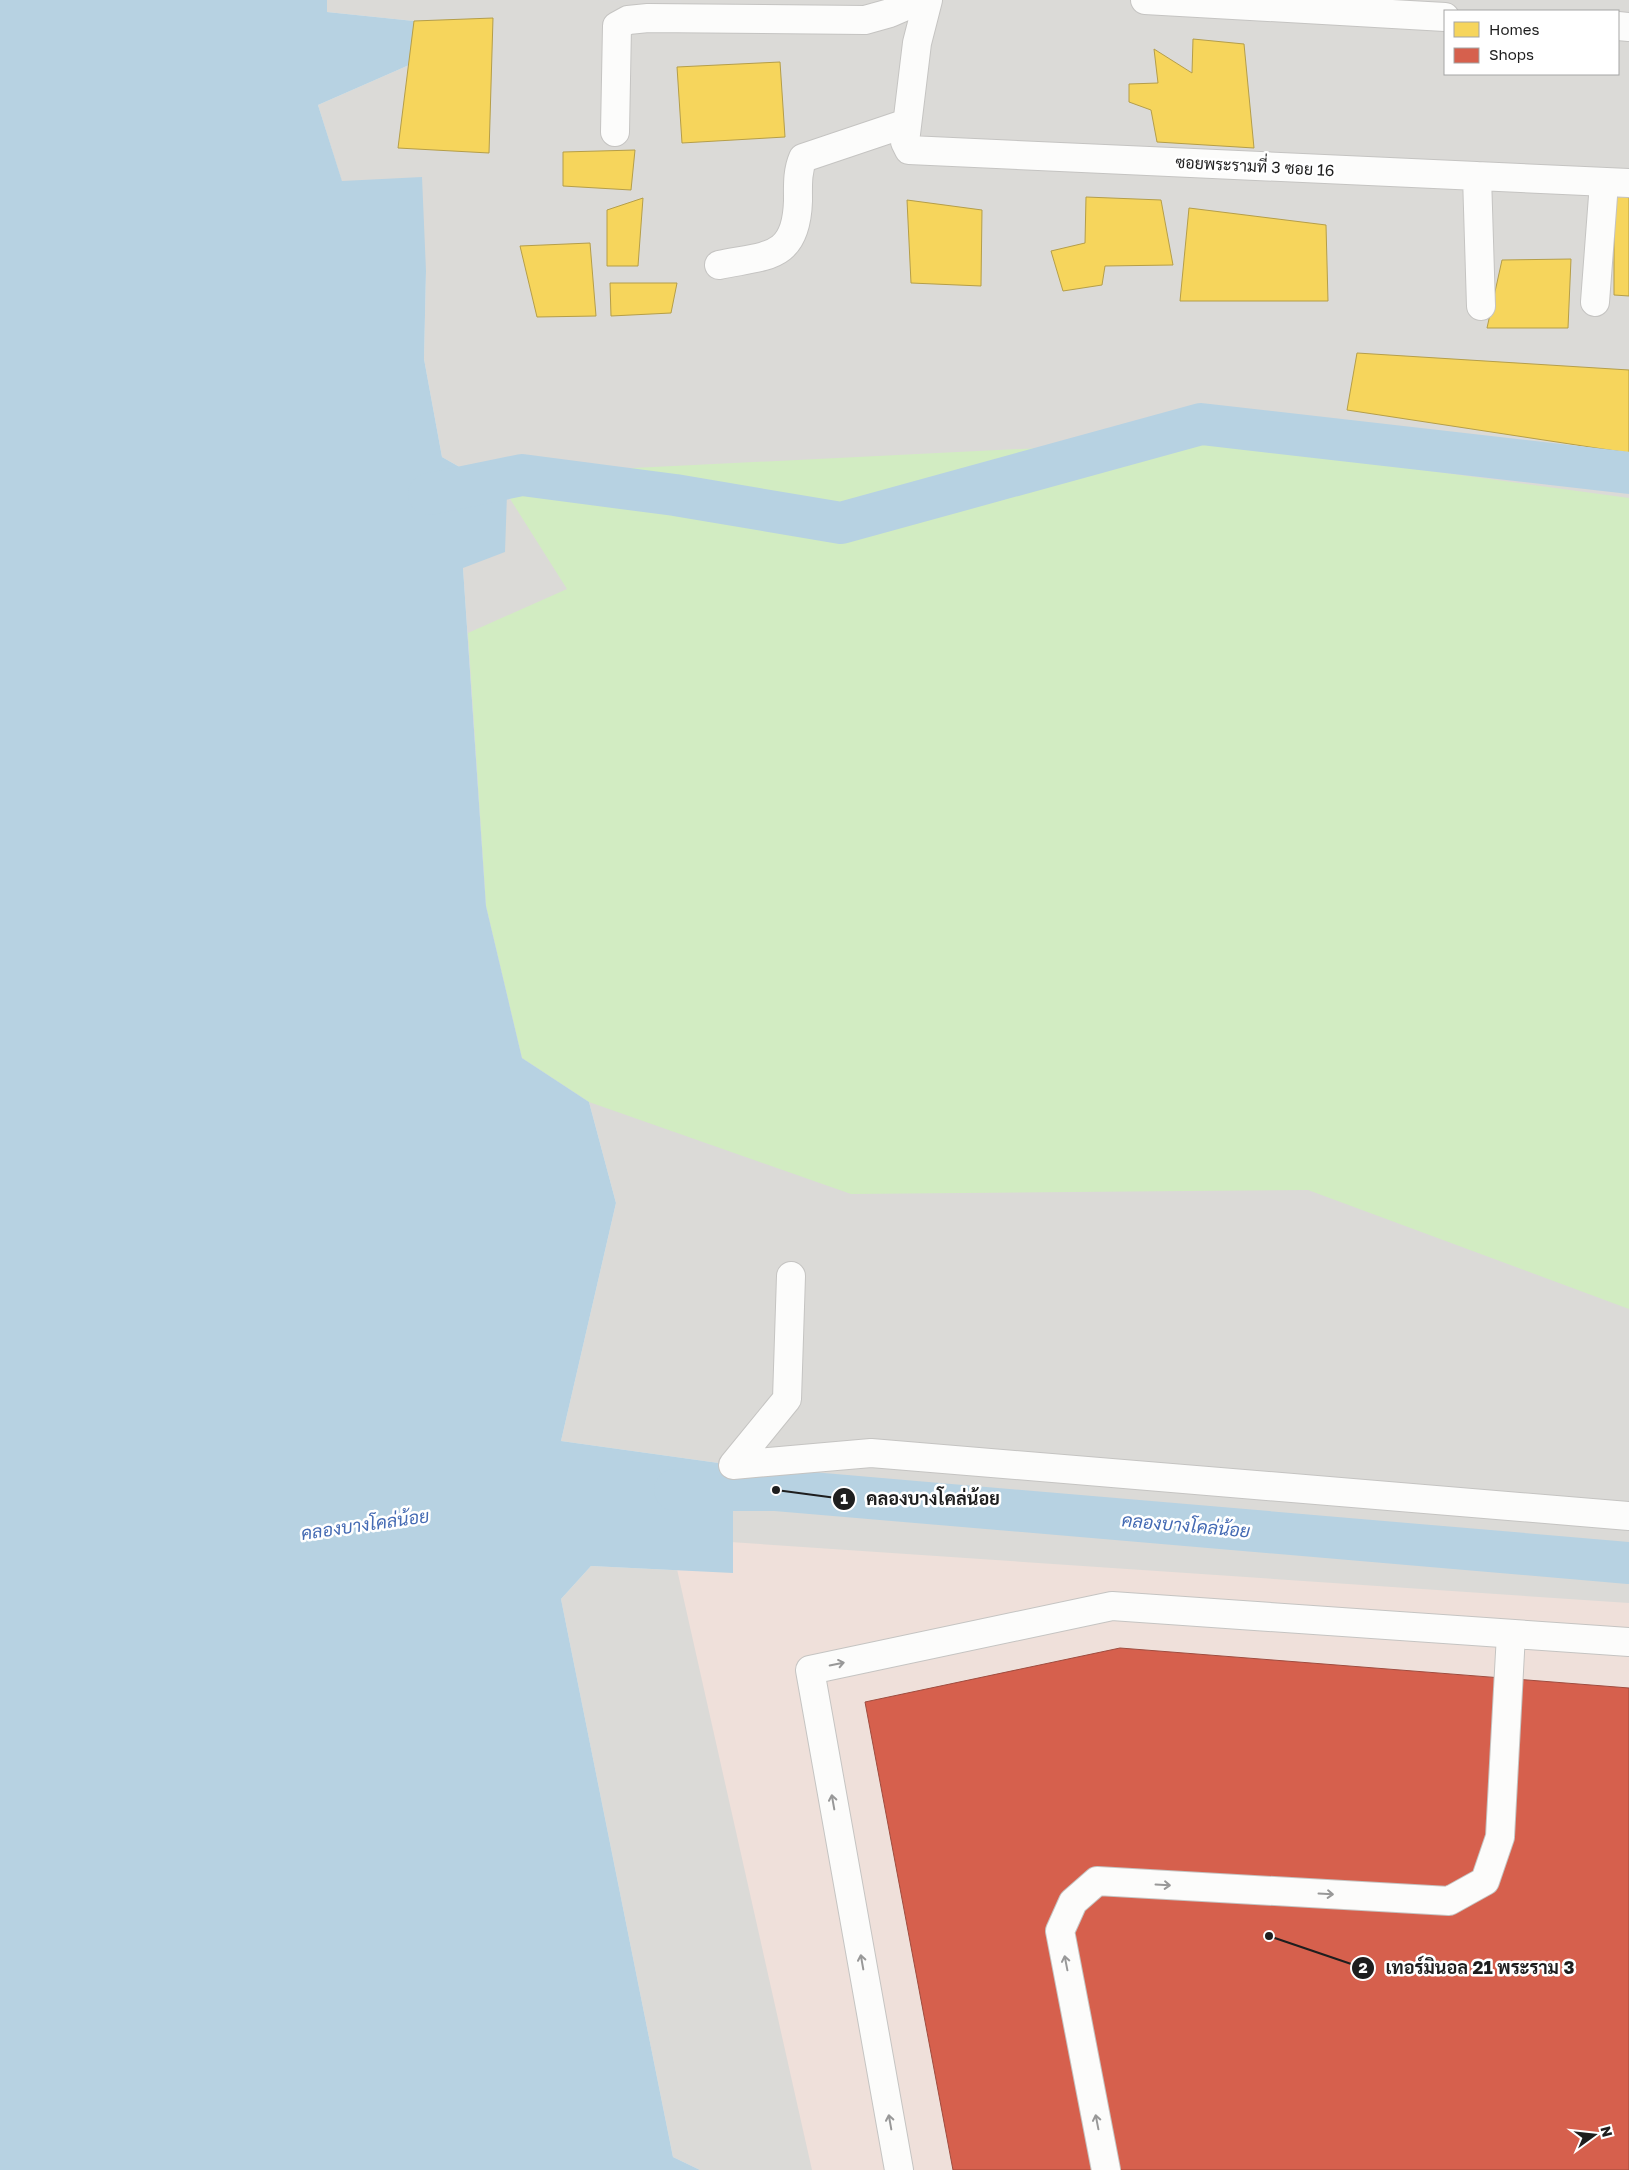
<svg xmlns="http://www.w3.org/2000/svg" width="1629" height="2170" viewBox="0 0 1629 2170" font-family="'Golos Text',Sarabun,sans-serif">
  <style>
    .residential { fill: #dbdad7; fill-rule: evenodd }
    .commercial { fill: #efe0da }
    .grass { fill: #d2ecc2 }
    .parking { fill: #dbdad8 }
    .water { fill: #b7d2e2 }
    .homes { fill: #f6d55c; stroke: #b59e49 }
    .shops { fill: #d6604d; stroke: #9f4c3f }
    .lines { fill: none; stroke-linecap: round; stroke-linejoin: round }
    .canal { stroke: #b7d2e2; stroke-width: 42 }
    .minor-casing { stroke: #c5c4c2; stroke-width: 30 }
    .minor { stroke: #fcfcfb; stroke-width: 28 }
    .oneway { stroke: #989898 }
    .labels { text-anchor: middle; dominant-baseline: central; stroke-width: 5; stroke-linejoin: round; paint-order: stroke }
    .street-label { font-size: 16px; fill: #1e1e1e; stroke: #fff }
    .water-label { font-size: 18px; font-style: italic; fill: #446ab3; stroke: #fff }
    .leader { fill: none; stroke: #1e1e1e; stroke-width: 2 }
    .callout-dot { fill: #1e1e1e; stroke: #fff; stroke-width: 2 }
    .mark-label { font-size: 15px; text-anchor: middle; font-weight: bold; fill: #fff }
    .callout-label { font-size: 18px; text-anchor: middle; font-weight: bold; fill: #1e1e1e; stroke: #fff; stroke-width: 5; stroke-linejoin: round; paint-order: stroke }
  </style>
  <rect width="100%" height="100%" fill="#ecebe6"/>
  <path class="residential" d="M327,0H1629V2170H700L673,2157L561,1599L591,1566L733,1573V1465L561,1441L616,1203L589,1102L522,1058L486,906L463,568L507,494L442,457L424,359L426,271L342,182L318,105L416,62L414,21L327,12ZM1445,11H1618V74H1445Z"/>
  <path class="commercial" d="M670,1538L1629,1603V2170H812Z"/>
  <path class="grass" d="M1204,440L1629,498V1309L1308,1190L851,1194L589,1102L522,1058L486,906L468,633L567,589L507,494L633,468Z"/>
  <path class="parking" d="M597,0H681V6Z"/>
  <path class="water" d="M0,0H327V12L414,21L416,62L318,105L342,181L422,177L426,271L424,359L442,457L507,494L505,552L463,568L486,906L522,1058L589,1102L616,1203L561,1441L733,1465V1573L591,1566L561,1599L673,2157L700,2170H0Z"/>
  <path class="homes" d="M493,18L489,153L398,148L414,21Z
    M1193,39L1244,44L1254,148L1157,142L1151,110L1129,102V84L1158,83L1154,49L1192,73Z
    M780,62L785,137L682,143L677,67Z
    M635,150L631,190L563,186V152Z
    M1614,192L1629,194V296L1614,295Z
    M1086,197L1161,200L1173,265L1105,266L1102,285L1063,291L1051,251L1085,243Z
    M643,198L638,266H607V210Z
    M907,200L982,210L981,286L911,283Z
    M1189,208L1326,225L1328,301H1180Z
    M590,243L596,316L537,317L520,246Z
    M1571,259L1568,328H1487L1502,260Z
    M610,283H677L671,313L611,316Z
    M1357,353L1629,370V453L1347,410Z"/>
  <path class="shops" d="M1120,1648L1629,1688V2170H953L865,1702Z"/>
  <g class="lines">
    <path class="canal" d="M429,494L522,475L675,495L841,523L1201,424L1629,473
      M675,1490H776L1629,1563"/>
    <defs>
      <path id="minor" d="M928,0L917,43L905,142L909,150L1629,183
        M1145,0L1445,17
        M1618,26L1629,27
        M615,132L617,26L628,20L648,18L865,20L890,13L920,0
        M1477,176L1481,306
        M719,265C767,255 796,260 798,201C798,186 797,172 803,158L907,123
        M1595,302L1604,183
        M791,1276L787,1399L733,1465L871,1453L1629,1516
        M899,2170L810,1670L1112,1606L1629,1642
        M1106,2170L1060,1931L1073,1902L1097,1881L1449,1901L1485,1881L1500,1837L1511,1634"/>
    </defs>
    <use href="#minor" class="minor-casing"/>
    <use href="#minor" class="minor"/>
  </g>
  <defs><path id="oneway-shaft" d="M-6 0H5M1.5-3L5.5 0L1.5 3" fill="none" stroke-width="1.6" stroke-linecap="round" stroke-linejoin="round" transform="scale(1.25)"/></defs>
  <g class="oneway">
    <use href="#oneway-shaft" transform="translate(837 1664) rotate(-12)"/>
    <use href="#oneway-shaft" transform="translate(833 1802) rotate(-100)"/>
    <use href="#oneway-shaft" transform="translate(1163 1885) rotate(3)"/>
    <use href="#oneway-shaft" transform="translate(1326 1894) rotate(3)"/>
    <use href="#oneway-shaft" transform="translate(862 1962) rotate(-100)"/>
    <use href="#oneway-shaft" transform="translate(1066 1963) rotate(-101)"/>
    <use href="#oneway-shaft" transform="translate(890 2122) rotate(-100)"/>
    <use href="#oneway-shaft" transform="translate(1097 2122) rotate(-101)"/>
  </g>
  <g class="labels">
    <g class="street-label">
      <text transform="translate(1255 166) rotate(3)">ซอยพระรามที่ 3 ซอย 16</text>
    </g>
    <g class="water-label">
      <text transform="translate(365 1524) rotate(-8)">คลองบางโคล่น้อย</text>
      <text transform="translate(1186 1525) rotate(5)">คลองบางโคล่น้อย</text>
    </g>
  </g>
  <path class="leader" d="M776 1490L844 1499M1269 1936L1363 1968"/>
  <g class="callout-dot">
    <circle cx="776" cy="1490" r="5"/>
    <circle cx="1269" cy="1936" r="5"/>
    <circle cx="844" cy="1499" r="12"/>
    <circle cx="1363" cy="1968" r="12"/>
  </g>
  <g class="mark-label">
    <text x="844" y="1504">1</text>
    <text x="1363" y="1973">2</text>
  </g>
  <g class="callout-label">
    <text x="933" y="1505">คลองบางโคล่น้อย</text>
    <text x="1480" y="1974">เทอร์มินอล 21 พระราม 3</text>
  </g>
  <rect x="1444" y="10" width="175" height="65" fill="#ffffff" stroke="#a5a5a5"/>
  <rect x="1454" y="22" width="25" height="15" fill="#f6d55c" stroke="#a5a5a5"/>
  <text x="1489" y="35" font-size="15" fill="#1e1e1e">Homes</text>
  <rect x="1454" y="48" width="25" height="15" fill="#d6604d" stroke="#a5a5a5"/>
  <text x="1489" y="60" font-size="15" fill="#1e1e1e">Shops</text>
  <g transform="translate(1594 2135) rotate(75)" stroke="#ffffff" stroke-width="4" paint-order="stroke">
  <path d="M0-4L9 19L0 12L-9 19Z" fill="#1e1e1e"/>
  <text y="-8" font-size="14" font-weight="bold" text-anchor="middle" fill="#1e1e1e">N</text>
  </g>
</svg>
